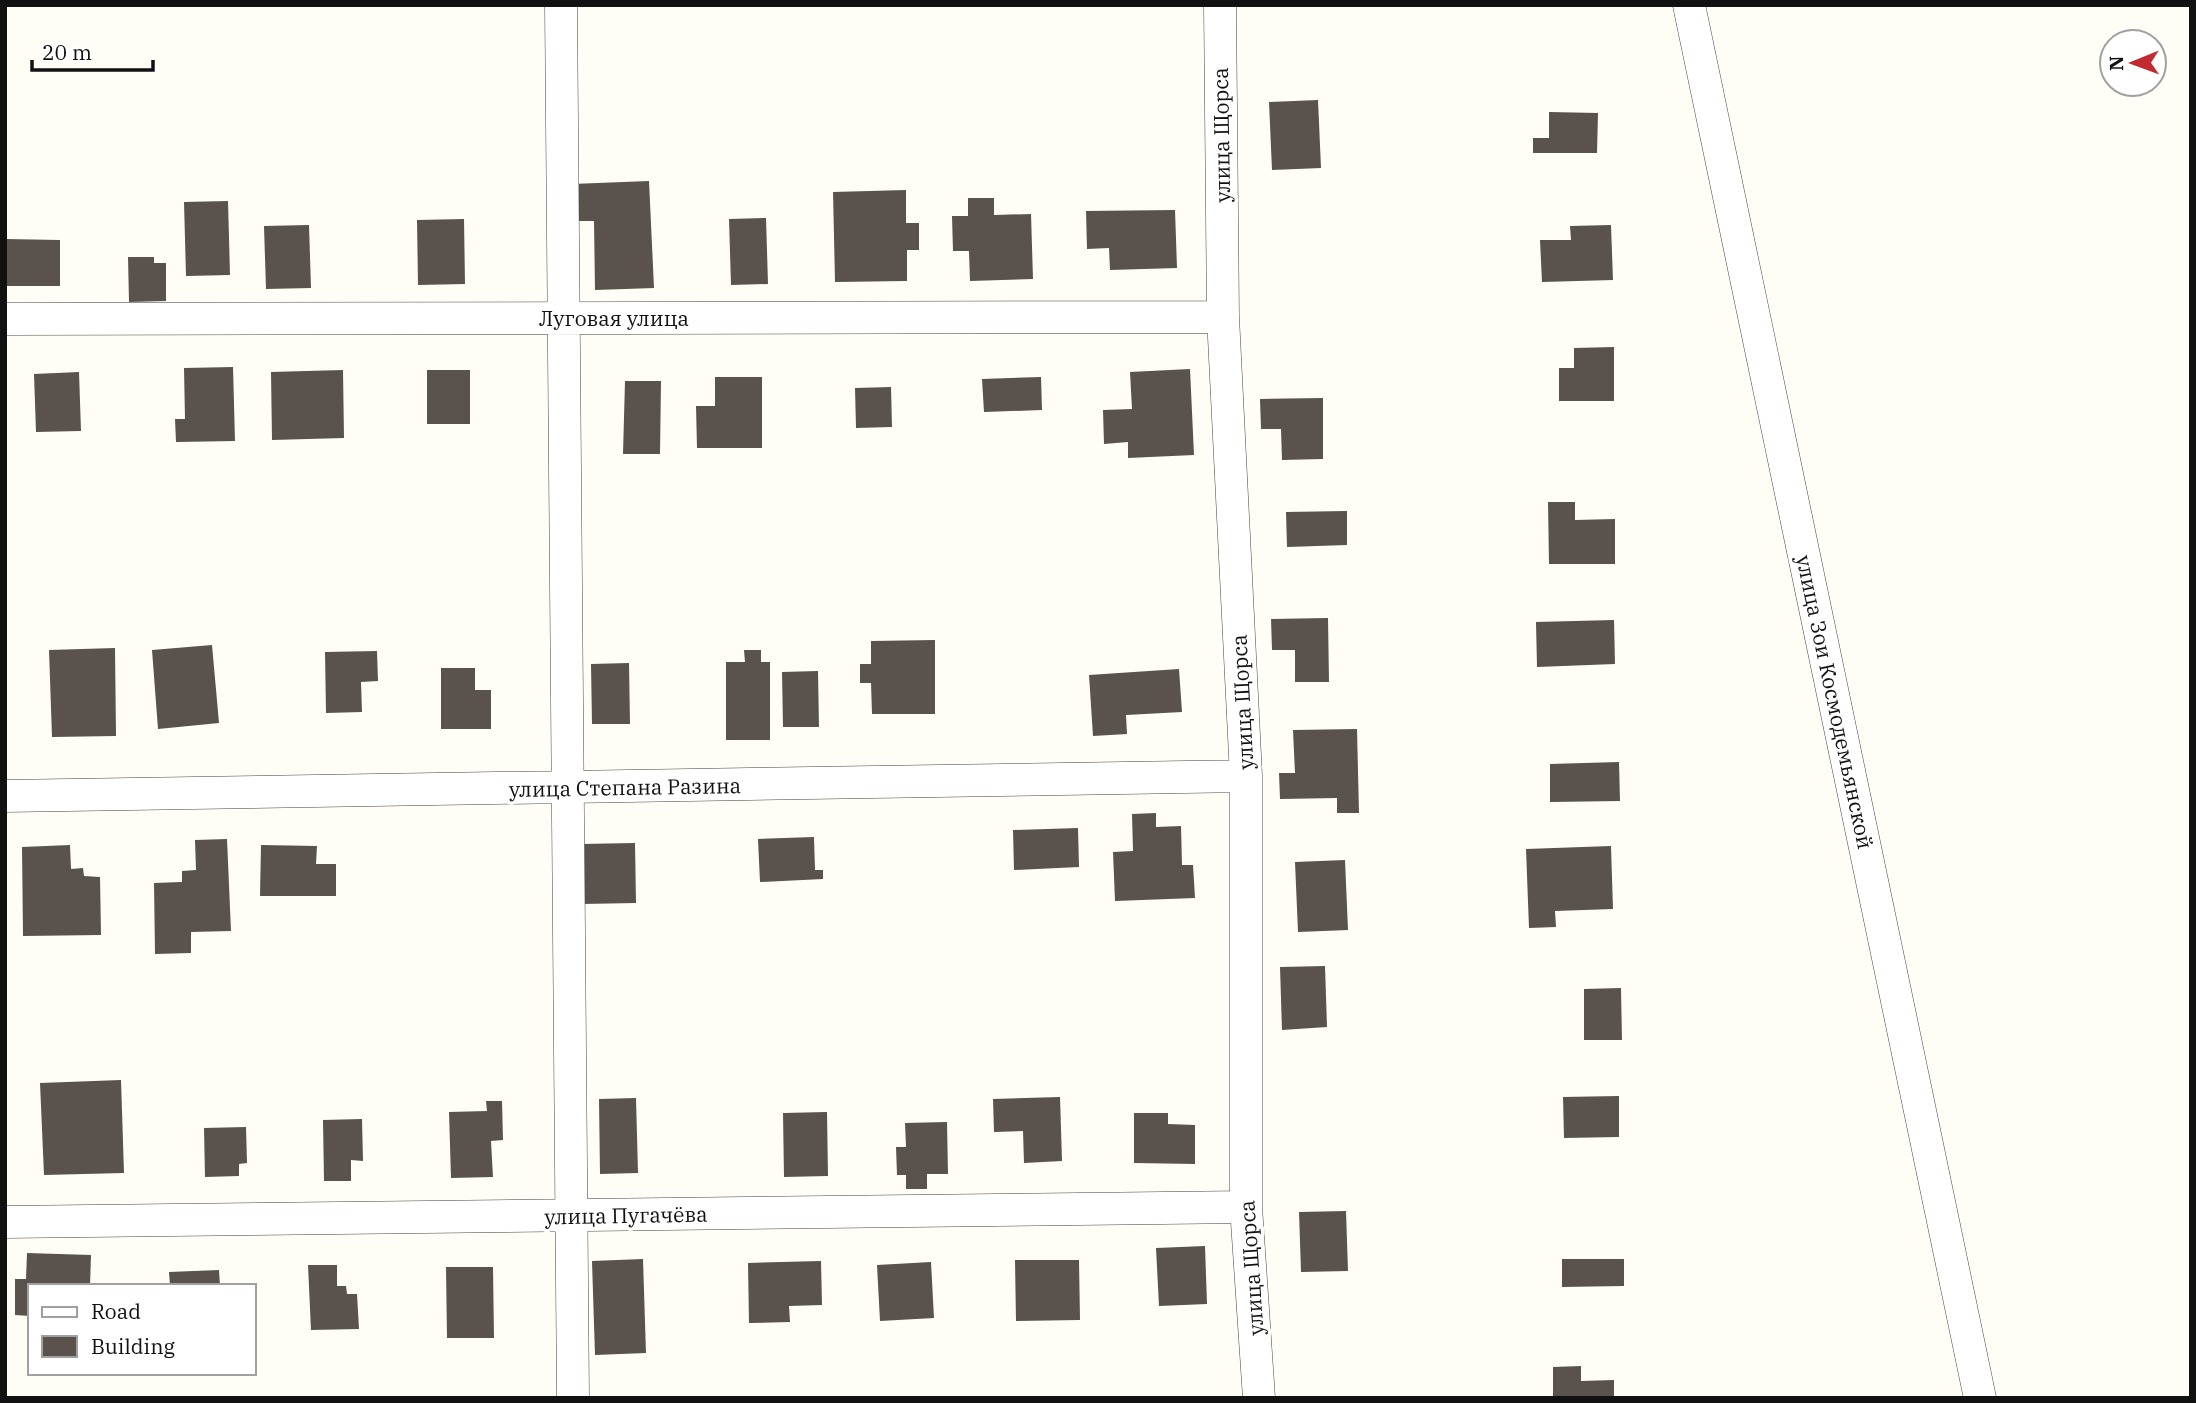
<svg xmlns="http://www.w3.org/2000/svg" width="2196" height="1403" viewBox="0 0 2196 1403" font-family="'IBM Plex Serif',serif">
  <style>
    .building { fill: #59524d }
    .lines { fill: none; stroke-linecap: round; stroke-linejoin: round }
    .street-casing { stroke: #444; stroke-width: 33 }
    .street { stroke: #fff; stroke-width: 32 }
    .labels { text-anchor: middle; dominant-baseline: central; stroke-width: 7; stroke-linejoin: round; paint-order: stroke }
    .street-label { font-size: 21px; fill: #111; stroke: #fff }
  </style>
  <rect width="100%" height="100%" fill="#fffdf5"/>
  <path class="building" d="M1318,100L1321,168L1272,170L1269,102Z
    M1549,112L1598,113L1597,153H1533V138H1549Z
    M649,181L654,288L595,290L594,221H573L572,184Z
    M906,190V223H919V250H907V281L835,282L833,192Z
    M968,198H994V215L1031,214L1033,279L970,281L969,251H953L952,216H968Z
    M228,201L230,275L186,276L184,202Z
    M1175,210L1177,268L1110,270L1109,248L1087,249L1086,211Z
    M766,218L768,284L731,285L729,219Z
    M464,219L465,284L418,285L417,220Z
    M309,225L311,288L266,289L264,226Z
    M1611,225L1613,280L1542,282L1540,240H1571L1570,226Z
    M5,239L60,240V286H5Z
    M128,257H154V263H166V301L129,302Z
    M1614,347V401H1559V368H1574V348Z
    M233,367L235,441L176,442L175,419H185L184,368Z
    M1190,369L1194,455L1128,458V442L1104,444L1103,410L1132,409L1130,372Z
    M343,370L344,438L272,440L271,372Z
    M427,370H470V424H427Z
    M79,372L81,431L36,432L34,374Z
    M715,377H762V448H697L696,406H715Z
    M1041,377L1042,410L984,412L982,379Z
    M625,381H661L660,454H623Z
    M891,387L892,427L856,428L855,388Z
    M1323,398V459L1282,460L1281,429H1261L1260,399Z
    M1548,502H1575V520L1615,519V564H1549Z
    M1347,511V545L1287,547L1286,512Z
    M1328,618L1329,682H1295V650H1272L1271,619Z
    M1614,620L1615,664L1537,667L1536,622Z
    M935,640V714H872L871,683H860V664H871V641Z
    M212,645L219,723L158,729L152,650Z
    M115,648L116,736L52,737L49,650Z
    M744,650H761V662H770V740H726V662H745Z
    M377,651L378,681L361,682L362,712L326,713L325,652Z
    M629,663L630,724H592L591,664Z
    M441,668H475V690H491V729H441Z
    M1179,669L1182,712L1126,715L1127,734L1093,736L1089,675Z
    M818,671L819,727H783L782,672Z
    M1357,729L1359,813H1337V798L1280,799L1279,773H1295L1293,730Z
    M1619,762L1620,801L1550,802V764Z
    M1156,813V827L1181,826L1182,865H1193L1195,898L1115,901L1113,852L1133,851L1132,814Z
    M1078,828L1079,867L1014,870L1013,830Z
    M814,837L815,870H823V879L760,882L758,839Z
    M227,839L231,931L191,932V953L155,954L154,883L182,882V871L196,870L195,840Z
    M635,843L636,903L582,904L581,844Z
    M70,845L71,869L83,868L84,876L100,877L101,935L23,936L22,847Z
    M261,845L317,846L316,864H336V896H260Z
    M1611,846L1613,909L1555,911L1556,927L1529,928L1526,849Z
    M1345,860L1348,930L1298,932L1295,862Z
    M1325,966L1327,1027L1282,1030L1280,967Z
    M1621,988L1622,1040H1584V989Z
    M121,1080L124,1173L44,1175L40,1083Z
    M1619,1096V1137L1564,1138L1563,1097Z
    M1060,1097L1062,1161L1024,1163L1023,1131L994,1132L993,1099Z
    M636,1098L638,1173L600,1174L599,1099Z
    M486,1101H502L503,1140L491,1141L493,1177L451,1178L449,1112L487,1111Z
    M827,1112L828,1176L784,1177L783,1113Z
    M1134,1113H1168V1124L1195,1125V1164L1134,1163Z
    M362,1119L363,1161L351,1160V1181H324L323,1120Z
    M947,1122L948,1174H927V1189H906V1175H897L896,1147H906L905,1123Z
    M246,1127L247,1163L239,1164V1176L205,1177L204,1128Z
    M1346,1211L1348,1271L1301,1272L1299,1212Z
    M1205,1246L1207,1304L1159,1306L1156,1248Z
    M27,1253L91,1255L90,1286H30V1316L15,1315V1279H26Z
    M643,1259L646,1353L595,1355L592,1261Z
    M1562,1259H1624V1286L1562,1287Z
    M1015,1260H1079L1080,1320L1016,1321Z
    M821,1261L822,1305L789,1306L790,1322L749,1323L748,1263Z
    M931,1262L934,1318L880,1321L877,1265Z
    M308,1265H337V1286H346L347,1294H357L359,1329L311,1330Z
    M446,1267H493L494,1338H447Z
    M219,1270L220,1286H170L169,1272Z
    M1581,1366V1381L1614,1380V1398H1553V1367Z"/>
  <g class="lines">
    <defs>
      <path id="street" d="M561,5L573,1398
        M1220,5L1223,317L1246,776V1207L1259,1398
        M1689,5L1980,1398
        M5,319L1223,317
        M5,796L1246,776
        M5,1222L1246,1207"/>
    </defs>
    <use href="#street" class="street-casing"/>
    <use href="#street" class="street"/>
  </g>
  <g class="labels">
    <g class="street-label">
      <text transform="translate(1221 135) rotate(-91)">улица Щорса</text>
      <text x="614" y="318">Луговая улица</text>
      <text transform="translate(1242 702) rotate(-93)">улица Щорса</text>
      <text transform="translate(1835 702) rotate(78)">улица Зои Космодемьянской</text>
      <text transform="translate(625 787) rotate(-1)">улица Степана Разина</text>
      <text transform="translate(626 1215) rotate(-1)">улица Пугачёва</text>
      <text transform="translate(1251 1268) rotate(-94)">улица Щорса</text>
    </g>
  </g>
  <rect width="2196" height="1403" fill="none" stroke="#111111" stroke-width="14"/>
  <rect x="28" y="1284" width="228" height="91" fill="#ffffff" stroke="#a0a0a0" stroke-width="2"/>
  <rect x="42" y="1307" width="35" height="10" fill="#ffffff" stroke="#a0a0a0" stroke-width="2"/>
  <text x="91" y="1319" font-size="21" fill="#111111">Road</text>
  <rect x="42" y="1336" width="35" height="21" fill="#59524d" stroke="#a0a0a0" stroke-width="2"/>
  <text x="91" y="1354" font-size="21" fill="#111111">Building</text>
  <g transform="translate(2133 63) rotate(269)"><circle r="33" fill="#ffffff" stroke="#a0a0a0" stroke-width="2"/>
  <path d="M0-5L12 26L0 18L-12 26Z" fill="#c02a30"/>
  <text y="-10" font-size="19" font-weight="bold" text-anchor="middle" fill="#111111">N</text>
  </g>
  <path d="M32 60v10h121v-10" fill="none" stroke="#111111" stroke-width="3.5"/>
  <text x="42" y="60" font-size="21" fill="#111111" stroke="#ffffff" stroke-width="5" paint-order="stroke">20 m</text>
</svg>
